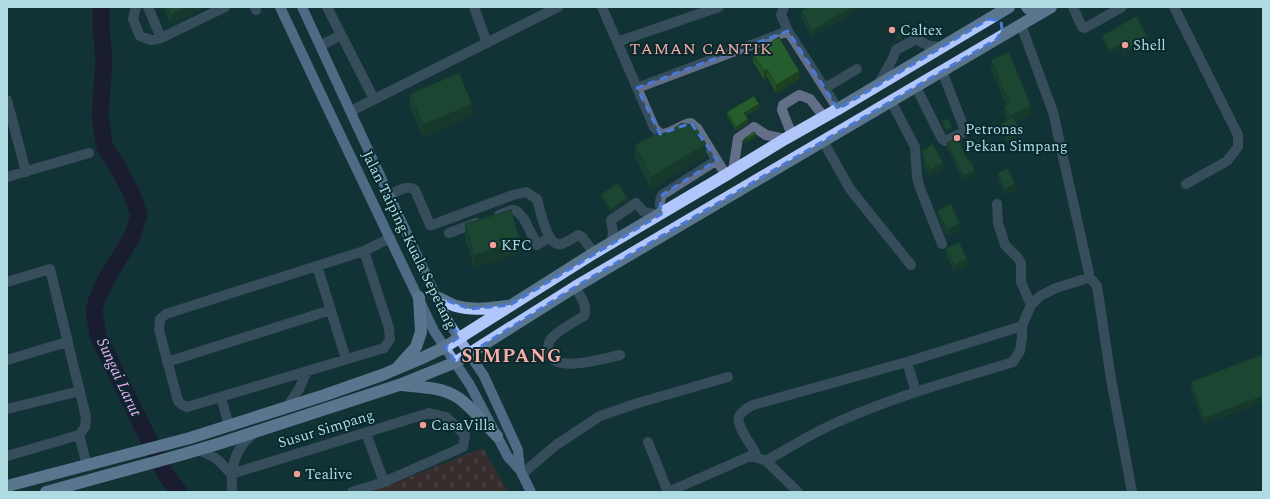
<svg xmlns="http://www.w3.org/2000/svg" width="1270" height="499" viewBox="0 0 1270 499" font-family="Spectral,serif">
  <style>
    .cemetery { fill: url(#cemetery-stones) }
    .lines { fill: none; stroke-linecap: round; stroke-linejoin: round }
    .river { stroke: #250026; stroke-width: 17 }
    .minor { stroke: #636e88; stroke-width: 10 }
    .major { stroke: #97ade3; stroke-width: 10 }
    .highway { stroke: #b1c7fb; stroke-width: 12 }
    .wall { fill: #215028 }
    .shaded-wall { fill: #1b4120 }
    .building { fill: #265d2e; stroke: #1b4120 }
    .marked { fill: none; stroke: #4879db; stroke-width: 3; stroke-dasharray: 8 5; stroke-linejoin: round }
    .poi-dot { fill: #f59c92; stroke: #08292d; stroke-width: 1.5 }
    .labels { text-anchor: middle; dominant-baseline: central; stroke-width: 4; stroke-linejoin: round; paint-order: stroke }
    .poi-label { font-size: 15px; fill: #aedce2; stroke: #08292d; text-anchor: start }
    .street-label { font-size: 15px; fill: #aedce2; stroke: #08292d }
    .neighbourhood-label { font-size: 16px; letter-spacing: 1px; fill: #feaba1; stroke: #08292d }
    .water-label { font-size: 16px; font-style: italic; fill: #f2aaf1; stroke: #08292d }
    .district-label { font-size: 19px; font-weight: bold; letter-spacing: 1px; fill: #feaba1; stroke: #08292d }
  </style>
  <defs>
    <pattern id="cemetery-stones" width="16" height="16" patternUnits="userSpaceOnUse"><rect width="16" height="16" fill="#642723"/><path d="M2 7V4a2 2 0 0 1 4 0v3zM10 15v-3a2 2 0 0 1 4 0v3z" fill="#784643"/></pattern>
  </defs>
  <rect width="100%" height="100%" fill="#133337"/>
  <path class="cemetery" d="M483,448L508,492H371Z"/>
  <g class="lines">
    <path class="river" d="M101,7V27L104,59L100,117L105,148L116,164L132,194L139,215L132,237L108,276L98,297L94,310L98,336L165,473L179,492"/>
    <path class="minor" d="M136,7L133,19L140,36L151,40L161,38
      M148,7L161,38L225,7
      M255,7L256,10
      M327,7L374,99
      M474,7L487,43
      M602,7L654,127L660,134C670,135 679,125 691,123L697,128L726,175
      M784,7L781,15L788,31L838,109
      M1073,7L1082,27L1085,28L1122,7
      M1174,7L1238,135V147L1227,161L1186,184
      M1021,25L1053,112L1089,273L1088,278
      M617,42L719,7
      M320,46L341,35
      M878,85L892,60L896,50L916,39L929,46L942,47
      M916,87L942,139L945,141L964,132V128L942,71
      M637,88L788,31
      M825,88L857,69
      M7,100L26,172
      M891,101L915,147L917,177L920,188L942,244
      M351,111L558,7
      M792,135L782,110L783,105L799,95L810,99L824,117
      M823,141L850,189L911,265
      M733,171L738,138L754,127L766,135L785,139
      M7,177L89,153
      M389,195C398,191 407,184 415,190L430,225H432L513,195L526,192L537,199C540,209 547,247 561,244C566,243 573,238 578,235L582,237L594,253
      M997,204L998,223L1005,245L1018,258L1021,263V282L1031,305
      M663,213C659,206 659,202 662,195L717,160
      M499,215L512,210L517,211L524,219L537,245L549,238
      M449,233L476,223
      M611,244L613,232L611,220L636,203L644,212L659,215
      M364,251L389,328L390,339L384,348L187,407L181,404L178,401L159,330L160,319L166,314L364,251L390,238
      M317,266L346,359
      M7,282L50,269L86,417L85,427L79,435L7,456
      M575,287C580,296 588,305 584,316C577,320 555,333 551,339C548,342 548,349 549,353C554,374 606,358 620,355
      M7,360L67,342
      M167,362L331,310
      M907,362L916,392
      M221,397L229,426
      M287,407L299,389L307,371
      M7,409L80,391
      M366,433L384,482
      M79,435L87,465
      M648,442L668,492
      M198,450C215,456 219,460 231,474
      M755,457V452C751,445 736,425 739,417C741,411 748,408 753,405L907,362L1022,326
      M766,461C790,447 814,432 840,421C896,396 955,380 1013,362L1020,351L1022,338V326L1031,305L1040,296L1056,288L1088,278L1092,280L1097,286L1111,379L1132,492
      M231,474L429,413L446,417L465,435L463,447L384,482L352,492
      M522,474L556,445L600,416L638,403L728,377
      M232,492C231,469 233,450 252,435
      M668,492L748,457H755L766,461L798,492"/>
    <path class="major" d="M280,7L328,109L434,331L470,385L508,457L520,470L531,492
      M302,7L447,320L484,376L518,450L520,470"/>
    <path class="highway" d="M1027,7C1031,13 1038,12 1044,11
      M437,297C443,300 450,304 456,306C473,311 490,308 507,306
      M398,367L416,347L421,332L419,297
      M402,385C420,387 441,387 457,397C470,405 486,425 497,436
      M7,486L190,438L325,395L382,375L420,359L445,347L594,253L726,175L785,139L838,109L1009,7
      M46,492L184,454L221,443L399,385L456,362L575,287L1051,7"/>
  </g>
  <path class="wall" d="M163,7H205L171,24Z
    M807,7H863L812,37L801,17V11Z
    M1102,36L1148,40L1124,54L1121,47L1110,53L1102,39Z
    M753,54L799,79L776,93L767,77L764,80L753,62Z
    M991,60L1031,114L1016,122L1019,135L1007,142L1001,130V124L1007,120L1004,114V106L1006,105L991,69Z
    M410,94L472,116L423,137L410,106Z
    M759,108L746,116L748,123L736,131L727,116V112Z
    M942,121L952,130L946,133L942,124Z
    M947,143L975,175L963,180L947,147Z
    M635,145L706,156L651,189L635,157Z
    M922,151L943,169L930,177L923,164Z
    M998,173L1015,191L1005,195L998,179Z
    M601,194L627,201L611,212L601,197Z
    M938,210L960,230L946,236L938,216Z
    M465,224L520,253L474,268L465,237Z
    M946,248L967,266L954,272L946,254Z
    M1263,354V402L1204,424L1191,389V382Z"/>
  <path class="shaded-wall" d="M186,7H205L171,24V15Z
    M852,7H863L812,37V31Z
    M910,32V35L897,42V39Z
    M1148,37V40L1124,54V51Z
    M1121,44V47L1110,53V50Z
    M767,69V77L764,80V71Z
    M799,71V79L776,93V85Z
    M472,104V116L423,137V125Z
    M759,104V108L744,117V113Z
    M1031,106V114L1009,125V116Z
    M748,119V123L736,131V127Z
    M952,127V130L946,133V130Z
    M1019,128V135L1007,142V135Z
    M756,134V137L744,144V141Z
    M706,144V156L651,189V177Z
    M943,163V169L930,177V170Z
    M975,171V175L963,180V176Z
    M1015,184V191L1005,195V189Z
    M627,198V201L611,212V209Z
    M960,224V230L946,236V230Z
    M520,241V253L474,268V255Z
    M967,259V266L954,272V265Z
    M1263,396V402L1204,424V418Z"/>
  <path class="building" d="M167,7H186L171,15Z
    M807,7H852L812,31L801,11Z
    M1136,16L1148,37L1124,51L1121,44L1110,50L1102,36Z
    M909,29L910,32L897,39L896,36Z
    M779,37L799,71L776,85L767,69L764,71L753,54Z
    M1009,52L1031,106L1009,116L1004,106L1009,103L991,60Z
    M459,73L472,104L423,125L410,94Z
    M754,96L759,104L744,113L748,119L736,127L727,112Z
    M1013,117L1019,128L1007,135L1001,124Z
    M948,118L952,127L946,130L942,121Z
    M682,123L695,126L706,144L651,177L635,145L651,136L667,133Z
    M754,132L756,134L744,141V139Z
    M958,138L968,161L970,160L975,171L963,176L947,143Z
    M933,144L943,163L930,170L923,157L922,151Z
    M1008,168L1015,184L1005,189L998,173Z
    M618,183L627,198L611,209L601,194Z
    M951,204L960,224L946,230L938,210Z
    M511,210L520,241L474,255L465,224Z
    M959,242L967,259L954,265L946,248Z
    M1263,354V396L1204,418L1191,382Z"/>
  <path d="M0 0H1270V499H0ZM989,19L1001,21L1002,29L997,39L575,287L456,362L445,347L459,337L437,297L470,309L510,305L663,213L660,207L662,195L717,160L691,123L660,134L637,88L788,31L838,109Z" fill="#133337" fill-opacity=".55" fill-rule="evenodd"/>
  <path class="marked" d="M989,19L1001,21L1002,29L997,39L575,287L456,362L445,347L459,337L437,297L470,309L510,305L663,213L660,207L662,195L717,160L691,123L660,134L637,88L788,31L838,109Z"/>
  <g class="poi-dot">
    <circle cx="892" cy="30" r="4"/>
    <circle cx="1125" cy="45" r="4"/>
    <circle cx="957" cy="138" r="4"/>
    <circle cx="493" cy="245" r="4"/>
    <circle cx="423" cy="425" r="4"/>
    <circle cx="297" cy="474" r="4"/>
  </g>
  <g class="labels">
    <g class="poi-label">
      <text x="900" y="30">Caltex</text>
      <text x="1133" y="45">Shell</text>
      <text x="965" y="129">Petronas<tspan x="965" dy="17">Pekan Simpang</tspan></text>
      <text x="501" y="245">KFC</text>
      <text x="431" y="425">CasaVilla</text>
      <text x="305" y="474">Tealive</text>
    </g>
    <g class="street-label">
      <text transform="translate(409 240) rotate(64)">Jalan Taiping-Kuala Sepetang</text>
      <text transform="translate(326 429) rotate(-17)">Susur Simpang</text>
    </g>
    <g class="neighbourhood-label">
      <text x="701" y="49">TAMAN CANTIK</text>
    </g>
    <g class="water-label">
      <text transform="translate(119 377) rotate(65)">Sungai Larut</text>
    </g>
    <g class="district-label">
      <text x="512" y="356">SIMPANG</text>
    </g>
  </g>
  <rect width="1270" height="499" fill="none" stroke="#aedce2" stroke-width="16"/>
</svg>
